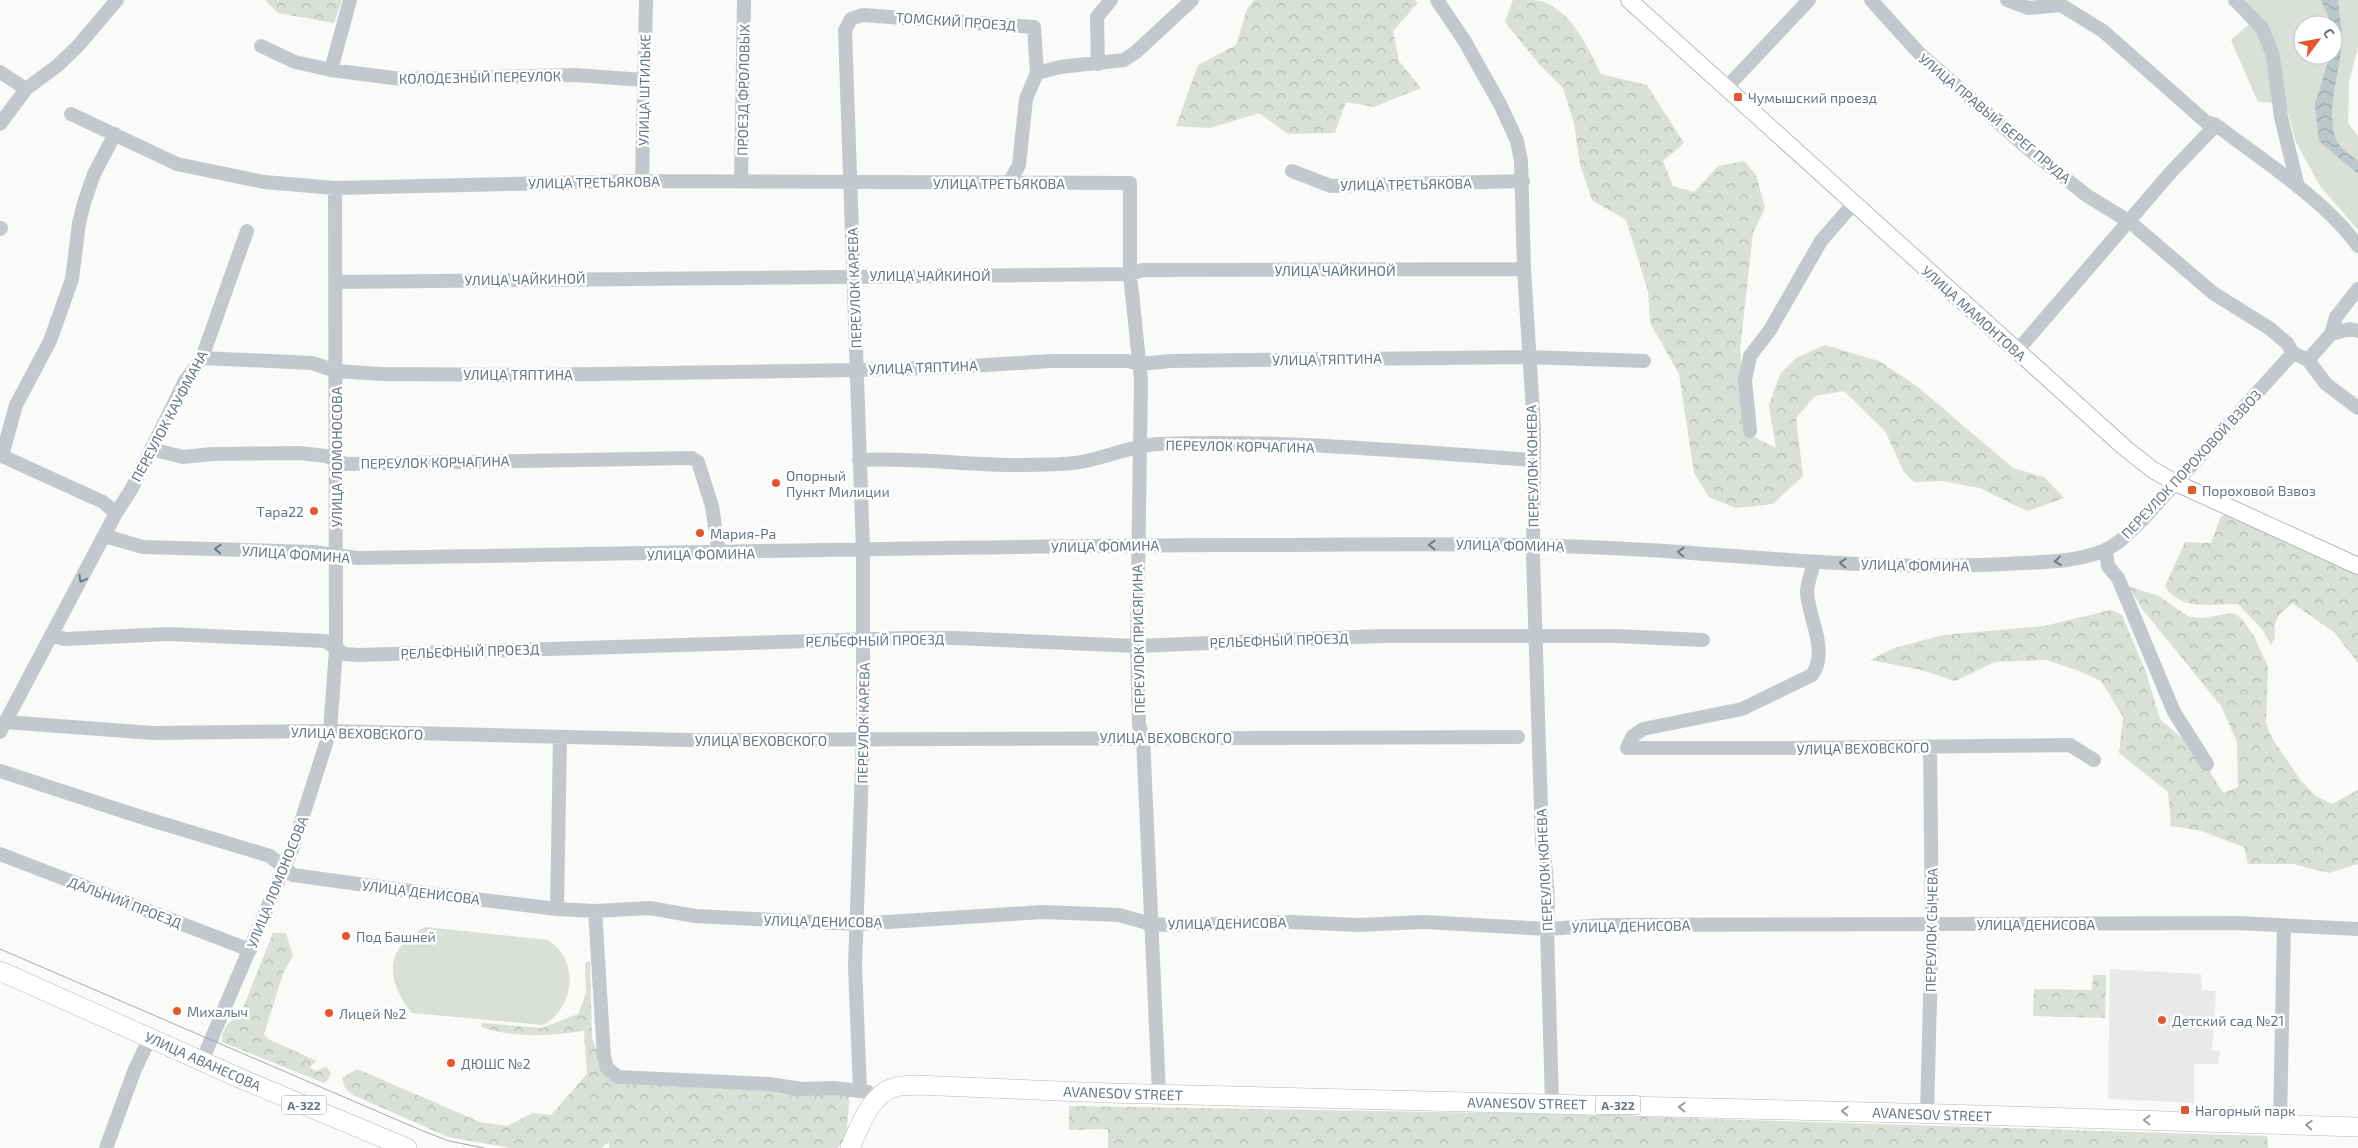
<svg xmlns="http://www.w3.org/2000/svg" width="2358" height="1148" viewBox="0 0 2358 1148" font-family="'Exo 2',sans-serif">
  <style>
    .built { fill: #e8e9e9 }
    .green { fill: #dadfd7; fill-rule: evenodd }
    .forest { fill: url(#forest-crowns) }
    .water { fill: url(#water-waves) }
    .lines { fill: none; stroke-linecap: round; stroke-linejoin: round }
    .major-casing { stroke: #b5babe; stroke-width: 18 }
    .highway-casing { stroke: #b4b9bd; stroke-width: 20 }
    .minor { stroke: #c3c8cc; stroke-width: 14 }
    .major { stroke: #fff; stroke-width: 16 }
    .highway { stroke: #fff; stroke-width: 19 }
    .tram { stroke: #a2aab0; stroke-width: 1 }
    .oneway { stroke: #6a7a87 }
    .oneway2 { stroke: #939fa8 }
    .poi-dot { fill: #e4572e; stroke: #fff; stroke-width: 2 }
    .labels { text-anchor: middle; dominant-baseline: central; stroke-width: 5; stroke-linejoin: round; paint-order: stroke }
    .shield { fill: #fff; stroke: #939fa8; stroke-width: 1 }
    .shield-label { font-size: 12px; font-weight: bold; fill: #657683 }
    .street-label { font-size: 14px; fill: #657683; stroke: #fff }
    .poi-label { font-size: 14px; fill: #657683; stroke: #fff; text-anchor: start }
  </style>
  <defs>
    <pattern id="forest-crowns" width="20" height="18" patternUnits="userSpaceOnUse" patternTransform="scale(1.25)"><rect width="20" height="18" fill="#dadfd7"/><path d="M2 6a3 3 0 1 1 6 0M12 15a3 3 0 1 1 6 0" fill="none" stroke="#b4b9b4"/></pattern>
    <pattern id="water-waves" width="16" height="10" patternUnits="userSpaceOnUse" patternTransform="scale(1.25)"><rect width="16" height="10" fill="#bbc7cb"/><path d="M0 5q4-4 8 0t8 0" fill="none" stroke="#9ca6aa"/></pattern>
  </defs>
  <rect width="100%" height="100%" fill="#fafaf8"/>
  <path class="built" d="M2110,969L2201,974L2202,990L2216,991L2212,1050L2220,1051L2218,1064H2194V1103L2108,1099Z"/>
  <path class="green" d="M2245,0H2358V48L2349,82L2348,123L2358,136V230L2320,186L2296,142L2285,103L2258,102L2231,40L2259,15ZM2303,25H2333V55H2303Z
    M426,927L548,940C580,960 575,1008 543,1025L412,1013C385,980 384,947 426,927Z"/>
  <path class="forest" d="M265,0H342L334,23L278,13Z
    M1254,0H1415L1418,3L1393,31L1399,61L1421,88L1374,107L1346,102L1335,133L1288,134L1259,113L1210,128L1176,126L1198,65L1236,45L1247,9Z
    M1513,0C1521,0 1532,0 1540,1C1573,11 1587,47 1601,74L1647,85L1684,143L1663,161L1673,186L1694,192L1718,166L1744,161L1756,175L1765,208L1753,233L1740,350L1746,433L1776,448L1769,405L1780,374L1796,358L1825,345L1879,361L1918,387L2013,468L2044,477L2064,498L2027,511L1980,488L1942,481L1914,482L1904,472L1885,431L1844,391L1815,396L1796,418L1803,476L1773,504L1736,508L1709,497L1694,473L1679,374L1650,323L1648,291L1626,220L1592,200L1580,165L1574,123L1563,88L1539,64L1505,22Z
    M2229,512L2358,573V663L2334,632L2292,603C2278,616 2273,617 2275,638L2271,645L2262,629L2238,604C2212,604 2180,611 2165,586L2185,542L2211,543L2221,516Z
    M2128,586L2159,596L2189,617L2203,618L2232,613L2241,618L2254,636L2268,667L2266,724L2272,738L2301,781L2316,796L2332,804L2358,790V864L2329,873L2293,864H2248L2244,847L2201,831L2171,826L2168,792L2119,753L2123,717L2101,681L2077,670L2046,660L1995,662L1955,681L1921,670L1870,660L1894,648L1943,635L2044,626L2111,610L2122,615L2146,672L2160,719L2197,751L2223,793L2238,787L2237,742L2221,706L2143,610Z
    M273,933H286L293,956L284,971L264,1034L268,1039L317,1061L309,1067L316,1071L326,1067L331,1073L328,1080L324,1083L222,1042C221,1028 230,1021 241,1013Z
    M590,961L592,1038L605,1070L616,1084L850,1094L846,1136L838,1148H609V1142L601,1148H510L448,1137L353,1095L345,1088L342,1078L357,1069L480,1122L508,1126L532,1113L551,1115L587,1074L584,1031C550,1036 514,1038 481,1027L482,1023L542,1028L578,1014L586,994L585,963Z
    M2093,975H2106L2105,1018L2033,1016L2034,989L2092,990Z
    M1069,1106L1551,1114L2267,1136L2268,1148H1108V1129L1069,1130Z"/>
  <path class="water" d="M2321,0H2338C2339,13 2342,26 2342,39C2342,66 2321,121 2340,146C2344,151 2352,156 2358,161V174L2319,141L2315,104L2330,55H2333L2336,34Z"/>
  <g class="lines">
    <defs>
      <path id="major" d="M1629,0L2125,448L2153,470L2176,483L2358,566"/>
      <path id="highway" d="M0,971L244,1080L407,1148
        M850,1148C859,1127 871,1093 896,1087C902,1085 909,1086 916,1085L1109,1093L1944,1114L2358,1127"/>
    </defs>
    <use href="#major" class="major-casing"/>
    <use href="#highway" class="highway-casing"/>
    <path class="minor" d="M1437,0L1464,40L1501,106L1517,141L1521,161L1524,269L1534,429L1533,557L1542,841C1547,871 1549,899 1547,929L1552,1103
      M1871,0L1919,53L2025,146L2086,195L2130,222L2213,293L2269,328L2287,343L2293,353L2308,360L2326,384L2358,408
      M2007,0L2028,8L2061,5L2103,31L2206,122L2216,125C2262,160 2325,200 2358,246
      M2235,0L2262,28L2273,56L2281,117L2298,187
      M261,46L295,62L331,70L401,79L575,75L643,80
      M1098,64L1097,17L1111,0
      M331,70L350,0
      M0,72L26,89
      M1037,73L1060,67L1124,60L1136,52L1192,0
      M1727,87L1809,0
      M71,114L177,164L264,182L335,188L642,181L1130,183V274L1141,380L1137,646L1139,725L1143,737L1159,1094
      M0,124L26,89L57,66L77,47L117,0
      M1292,171L1331,186L1523,181
      M642,181L646,0
      M741,181L744,0
      M0,229L1,228
      M336,282L1130,274L1143,270L1524,269
      M2331,334L2350,329L2358,331
      M2017,351L2171,172L2216,125
      M202,358L312,363L336,371L382,374L531,375L857,370L954,367L1051,361H1127L1140,364L1171,361L1528,357L1644,361
      M2308,360L2331,334L2336,317L2358,289
      M1750,431L1745,380L1750,356L1770,330L1821,241L1853,204
      M151,449L183,457L212,454L299,453L326,456L346,464L692,458L698,462L712,506L719,554
      M0,455L103,502L116,513
      M2,456L16,405L50,341L72,279L79,223L84,203L94,174L115,134
      M859,460C912,457 965,465 1018,465C1039,464 1065,466 1086,461C1109,456 1136,445 1159,444C1284,439 1409,452 1534,460
      M105,536L143,547L314,552L357,558C647,554 937,546 1227,545C1378,545 1529,541 1679,552C1788,560 1896,570 2005,564C2037,562 2073,563 2103,551C2120,544 2133,529 2145,517L2293,353
      M2106,550L2108,566L2118,578L2174,712L2207,764
      M1814,562C1812,572 1807,583 1807,593C1809,620 1829,651 1812,675L1742,709L1643,729L1633,736L1627,748H1794L2070,745L2094,760
      M51,635L65,639L168,634L325,641L345,654L359,655L905,638H955L1137,646L1381,636H1616L1703,640
      M5,722L153,733L330,731L687,740L1518,737
      M0,732L116,513L131,490L185,381L202,358L247,231
      M0,771L141,817L270,856L293,875L402,890L557,909L595,911L650,908L695,916L857,924L1043,912L1119,915L1151,924L1169,925L1292,922L1358,925L1424,922L1547,929L1605,925L2238,923L2358,929
      M0,854L250,950
      M557,909L560,738
      M595,911L604,1056L607,1068L618,1077L769,1084L802,1089L834,1088L868,1092
      M202,1061L293,847L330,731L336,650L335,188
      M860,1090L855,966L863,740V550L845,30L851,19L862,15L1034,27L1037,73L1026,99L1019,165L1009,183
      M1927,1114L1932,924L1930,747
      M2280,1124L2284,926
      M106,1148L135,1069L150,1038"/>
    <use href="#major" class="major"/>
    <use href="#highway" class="highway"/>
    <path class="tram" d="M0,949L423,1131L449,1141L484,1148"/>
  </g>
  <defs><path id="oneway-chevron" d="M-2-3.5L2.5 0L-2 3.5" fill="none" stroke-width="1.6" stroke-linecap="round" stroke-linejoin="round" transform="scale(1.25)"/></defs>
  <g class="oneway">
    <use href="#oneway-chevron" transform="translate(1432 545) rotate(180)"/>
    <use href="#oneway-chevron" transform="translate(218 549) rotate(-178)"/>
    <use href="#oneway-chevron" transform="translate(1681 552) rotate(-176)"/>
    <use href="#oneway-chevron" transform="translate(2058 561) rotate(173)"/>
    <use href="#oneway-chevron" transform="translate(1843 563) rotate(-178)"/>
    <use href="#oneway-chevron" transform="translate(82 579) rotate(119)"/>
  </g>
  <g class="oneway2">
    <use href="#oneway-chevron" transform="translate(1682 1107) rotate(-178)"/>
    <use href="#oneway-chevron" transform="translate(1845 1111) rotate(-178)"/>
    <use href="#oneway-chevron" transform="translate(2147 1120) rotate(-179)"/>
    <use href="#oneway-chevron" transform="translate(2309 1125) rotate(-177)"/>
  </g>
  <g class="poi-dot">
    <rect x="1733" y="92" width="10" height="10" rx="2.5"/>
    <circle cx="776" cy="483" r="5"/>
    <rect x="2187" y="485" width="10" height="10" rx="2.5"/>
    <circle cx="314" cy="511" r="5"/>
    <circle cx="700" cy="533" r="5"/>
    <circle cx="346" cy="936" r="5"/>
    <circle cx="177" cy="1011" r="5"/>
    <circle cx="329" cy="1013" r="5"/>
    <circle cx="2162" cy="1020" r="5"/>
    <circle cx="451" cy="1063" r="5"/>
    <rect x="2180" y="1105" width="10" height="10" rx="2.5"/>
  </g>
  <g class="labels">
    <g class="shield">
      <rect x="281.5" y="1095.5" width="45" height="19" rx="4"/>
      <rect x="1595.5" y="1095.5" width="45" height="19" rx="4"/>
    </g>
    <g class="shield-label">
      <text x="304" y="1105">А-322</text>
      <text x="1618" y="1105">А-322</text>
    </g>
    <g class="street-label">
      <text transform="translate(956 21) rotate(4)">ТОМСКИЙ ПРОЕЗД</text>
      <text transform="translate(480 77) rotate(-1)">КОЛОДЕЗНЫЙ ПЕРЕУЛОК</text>
      <text transform="translate(644 90) rotate(-89)">УЛИЦА ШТИЛЬКЕ</text>
      <text transform="translate(743 90) rotate(-89)">ПРОЕЗД ФРОЛОВЫХ</text>
      <text transform="translate(1995 118) rotate(40)">УЛИЦА ПРАВЫЙ БЕРЕГ ПРУДА</text>
      <text transform="translate(594 182) rotate(-1)">УЛИЦА ТРЕТЬЯКОВА</text>
      <text x="999" y="183">УЛИЦА ТРЕТЬЯКОВА</text>
      <text transform="translate(1406 184) rotate(-1)">УЛИЦА ТРЕТЬЯКОВА</text>
      <text x="1335" y="270">УЛИЦА ЧАЙКИНОЙ</text>
      <text x="930" y="275">УЛИЦА ЧАЙКИНОЙ</text>
      <text transform="translate(525 279) rotate(-1)">УЛИЦА ЧАЙКИНОЙ</text>
      <text transform="translate(854 288) rotate(-92)">ПЕРЕУЛОК КАРЕВА</text>
      <text transform="translate(1974 313) rotate(42)">УЛИЦА МАМОНТОВА</text>
      <text transform="translate(1327 359) rotate(-1)">УЛИЦА ТЯПТИНА</text>
      <text transform="translate(923 367) rotate(-2)">УЛИЦА ТЯПТИНА</text>
      <text x="518" y="374">УЛИЦА ТЯПТИНА</text>
      <text transform="translate(169 416) rotate(-62)">ПЕРЕУЛОК КАУФМАНА</text>
      <text transform="translate(1240 446) rotate(1)">ПЕРЕУЛОК КОРЧАГИНА</text>
      <text transform="translate(336 457) rotate(-90)">УЛИЦА ЛОМОНОСОВА</text>
      <text transform="translate(435 462) rotate(-1)">ПЕРЕУЛОК КОРЧАГИНА</text>
      <text transform="translate(2191 464) rotate(-47)">ПЕРЕУЛОК ПОРОХОВОЙ ВЗВОЗ</text>
      <text transform="translate(1532 466) rotate(-91)">ПЕРЕУЛОК КОНЕВА</text>
      <text transform="translate(1510 545) rotate(1)">УЛИЦА ФОМИНА</text>
      <text transform="translate(1105 546) rotate(-1)">УЛИЦА ФОМИНА</text>
      <text transform="translate(296 554) rotate(4)">УЛИЦА ФОМИНА</text>
      <text transform="translate(701 554) rotate(-1)">УЛИЦА ФОМИНА</text>
      <text transform="translate(1915 565) rotate(1)">УЛИЦА ФОМИНА</text>
      <text transform="translate(1138 639) rotate(-91)">ПЕРЕУЛОК ПРИСЯГИНА</text>
      <text transform="translate(875 640) rotate(-1)">РЕЛЬЕФНЫЙ ПРОЕЗД</text>
      <text transform="translate(1279 640) rotate(-2)">РЕЛЬЕФНЫЙ ПРОЕЗД</text>
      <text transform="translate(470 651) rotate(-2)">РЕЛЬЕФНЫЙ ПРОЕЗД</text>
      <text transform="translate(863 723) rotate(-89)">ПЕРЕУЛОК КАРЕВА</text>
      <text transform="translate(357 733) rotate(1)">УЛИЦА ВЕХОВСКОГО</text>
      <text x="1166" y="737">УЛИЦА ВЕХОВСКОГО</text>
      <text x="761" y="740">УЛИЦА ВЕХОВСКОГО</text>
      <text transform="translate(1863 748) rotate(-1)">УЛИЦА ВЕХОВСКОГО</text>
      <text transform="translate(1544 870) rotate(-93)">ПЕРЕУЛОК КОНЕВА</text>
      <text transform="translate(277 882) rotate(-68)">УЛИЦА ЛОМОНОСОВА</text>
      <text transform="translate(421 892) rotate(7)">УЛИЦА ДЕНИСОВА</text>
      <text transform="translate(125 902) rotate(21)">ДАЛЬНИЙ ПРОЕЗД</text>
      <text transform="translate(823 921) rotate(1)">УЛИЦА ДЕНИСОВА</text>
      <text transform="translate(1227 923) rotate(-1)">УЛИЦА ДЕНИСОВА</text>
      <text x="2036" y="924">УЛИЦА ДЕНИСОВА</text>
      <text transform="translate(1631 926) rotate(-1)">УЛИЦА ДЕНИСОВА</text>
      <text transform="translate(1931 930) rotate(-89)">ПЕРЕУЛОК СЫЧЕВА</text>
      <text transform="translate(203 1061) rotate(24)">УЛИЦА АВАНЕСОВА</text>
      <text transform="translate(1123 1093) rotate(2)">AVANESOV STREET</text>
      <text transform="translate(1527 1103) rotate(1)">AVANESOV STREET</text>
      <text transform="translate(1932 1114) rotate(2)">AVANESOV STREET</text>
    </g>
    <g class="poi-label">
      <text x="1748" y="97">Чумышский проезд</text>
      <text x="786" y="475">Опорный<tspan x="786" dy="16">Пункт Милиции</tspan></text>
      <text x="2202" y="490">Пороховой Взвоз</text>
      <text x="304" y="511" text-anchor="end">Тара22</text>
      <text x="710" y="533">Мария-Ра</text>
      <text x="356" y="936">Под Башней</text>
      <text x="187" y="1011">Михалыч</text>
      <text x="339" y="1013">Лицей №2</text>
      <text x="2172" y="1020">Детский сад №21</text>
      <text x="461" y="1063">ДЮШС №2</text>
      <text x="2195" y="1110">Нагорный парк</text>
    </g>
  </g>
  <g transform="translate(2318 40) rotate(58)"><circle r="24" fill="#ffffff" stroke="#c1c8cd"/>
  <path d="M0-4L9 19L0 12L-9 19Z" fill="#e4572e"/>
  <text y="-8" font-size="14" font-weight="bold" text-anchor="middle" fill="#657683">С</text>
  </g>
</svg>
